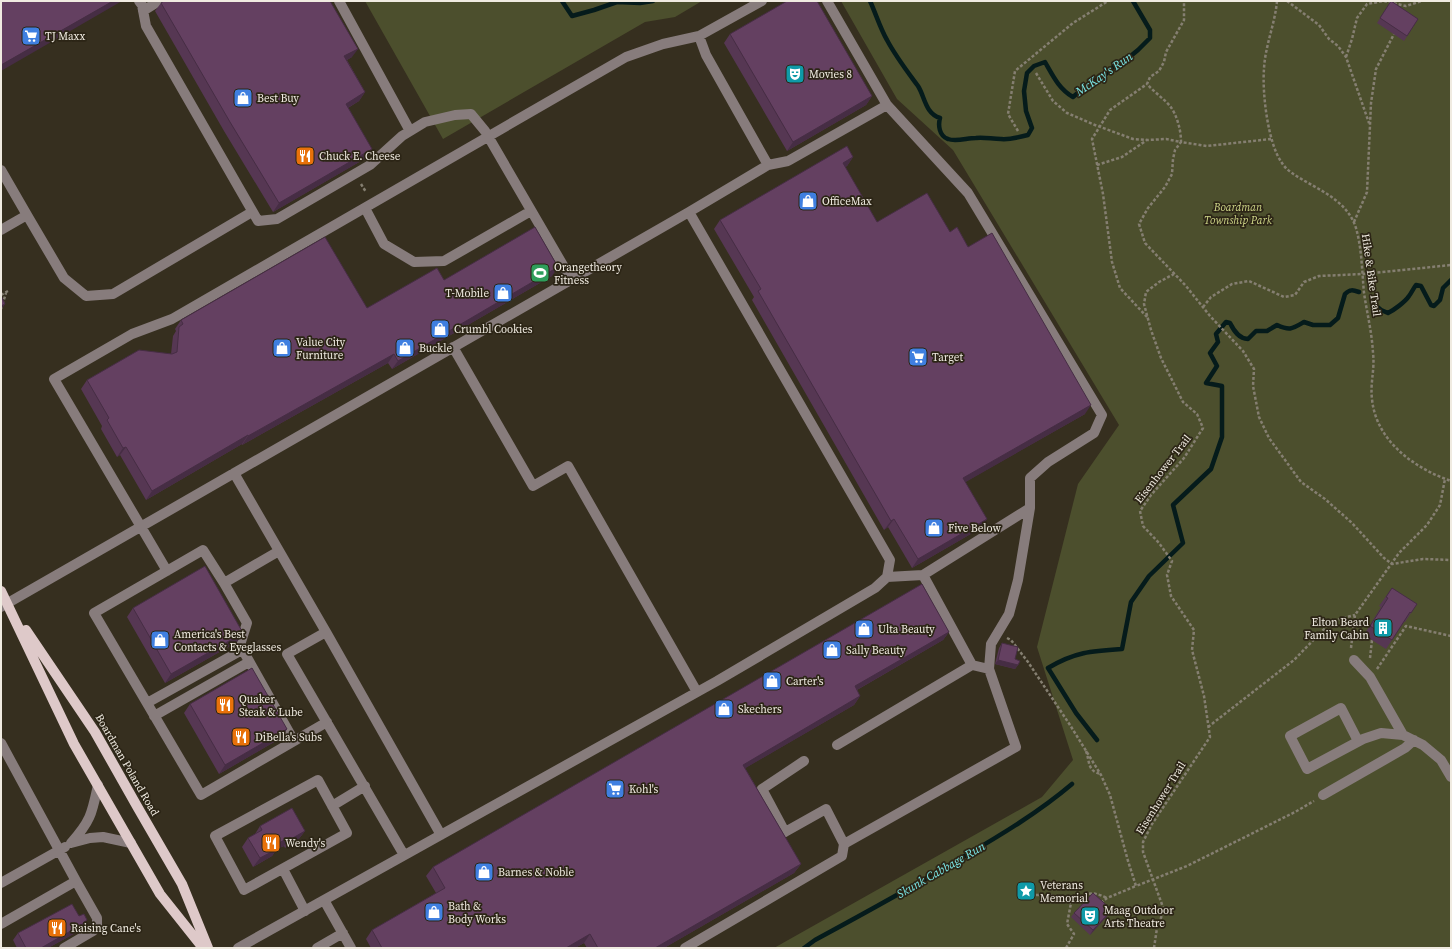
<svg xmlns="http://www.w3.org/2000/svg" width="1452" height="949" viewBox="0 0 1452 949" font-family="'Source Serif 4',serif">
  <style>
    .green { fill: #4c4f2d }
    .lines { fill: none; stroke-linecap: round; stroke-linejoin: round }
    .stream { stroke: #051b1b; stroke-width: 4.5 }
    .path { stroke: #857f71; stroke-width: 2.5; stroke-dasharray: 3 2; stroke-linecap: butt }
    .minor { stroke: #877c7c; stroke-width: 10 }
    .major { stroke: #dec9c9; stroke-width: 10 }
    .wall { fill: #563753 }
    .shaded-wall { fill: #462d44 }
    .building { fill: #644061; stroke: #462d44 }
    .labels { text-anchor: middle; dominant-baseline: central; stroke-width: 3.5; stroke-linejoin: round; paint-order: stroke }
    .poi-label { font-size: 11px; fill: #f0ebe1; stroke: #2c2516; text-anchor: start }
    .park-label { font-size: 11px; font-style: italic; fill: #ced588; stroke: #2c2516 }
    .street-label { font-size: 11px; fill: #f0ebe1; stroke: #2c2516 }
    .water-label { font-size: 12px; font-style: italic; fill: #7be7e7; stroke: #2c2516 }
  </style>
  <rect width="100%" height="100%" fill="#362f1f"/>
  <path class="green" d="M365,1H702L675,17L645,22L443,139Z
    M841,1H1451V948H774L1042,797L1073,760L1037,647L1078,484L1119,425L953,150L897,99Z"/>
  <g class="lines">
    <path class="stream" d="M562,1L572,16L594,10L617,2L640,3L653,1
      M870,1C876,14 880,28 887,40C896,57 907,71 918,86C925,97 925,113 940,118C938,125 939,136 948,139C956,142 967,138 976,138C984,137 992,139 1001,139C1010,140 1019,137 1028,135L1032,128L1026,111L1024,91L1027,73L1034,66L1045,62C1053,76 1059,89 1073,97L1087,85L1104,76L1114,66L1127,59L1138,50L1150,38V30L1133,1
      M1374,304L1381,310L1388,313C1394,310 1405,302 1409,296C1412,292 1413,289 1416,285L1421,286L1431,305L1434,306L1440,300L1443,288L1451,280
      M1097,740L1076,713L1048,668C1075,652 1091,651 1122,649L1131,602L1149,576L1183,543L1173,505L1211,469L1222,437V386L1206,383L1217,366L1210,353L1218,342L1216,334L1226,322L1230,323C1234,331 1239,339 1248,339L1256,331H1267L1277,325C1290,331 1292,329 1304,322L1313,325H1330L1338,318L1345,294C1350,289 1353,290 1359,292
      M804,948L815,940C865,913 914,886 963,857C1001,835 1039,812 1072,784"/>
    <path class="path" d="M1277,1C1275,24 1265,46 1264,69C1262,93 1268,144 1282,163C1287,171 1295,175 1303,180C1324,192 1348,203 1356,228C1362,249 1362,272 1364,293C1367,313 1372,333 1373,353C1375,369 1370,383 1372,399C1376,441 1414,468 1451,481
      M1287,1L1319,25L1329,39L1338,46L1346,57L1369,123
      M1346,57L1352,39L1357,18L1367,4L1384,1L1406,6L1422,1
      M1036,73L1053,101L1067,113L1095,125L1133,139L1148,140L1166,139L1181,142C1181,130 1177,115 1170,106C1163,98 1154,92 1147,84L1150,77L1159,71L1164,62L1166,52L1184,20V1
      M1018,131L1008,114L1015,71L1073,23L1108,1
      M1271,139L1207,146L1181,142L1175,150L1173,159L1172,174L1165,187L1148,208L1139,224L1145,243L1186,286L1210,316L1243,351L1254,369L1253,386L1259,417L1269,438L1301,482L1325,499L1352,523L1384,558L1392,564L1423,559L1451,560
      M1097,165L1122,157L1147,140
      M361,184L366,192
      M1354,222L1367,192L1371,103L1376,69L1394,34
      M1,295L8,291
      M1203,307L1211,297L1232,284L1249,281L1284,297L1295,295L1304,282L1319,276L1363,274L1451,265
      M1,309L6,293
      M1147,317L1120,288L1112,262L1103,194L1092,139L1110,110L1147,84
      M1007,638L1011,640L1028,662L1070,725L1101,775L1110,795L1128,861L1136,886L1187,866L1295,812L1314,801
      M1351,648L1355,615L1399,553L1427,525L1440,505L1445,479
      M1370,658L1372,640
      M1377,669L1406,626L1451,636
      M1208,727L1294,660L1332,621L1355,615
      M1086,751C1090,762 1087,771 1101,774
      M1026,895H1051L1071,903
      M1101,903L1107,898L1136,886
      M1066,948L1074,934L1067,924L1071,903C1086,893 1090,890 1107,898
      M1154,948L1157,928L1164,910L1143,852V842L1152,824L1210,737L1204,696L1192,650L1194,630L1171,596L1167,575L1172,561L1159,543L1143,526L1140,511L1151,495L1184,458L1203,428L1197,414L1183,402L1161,358L1151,330L1144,304L1146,292L1159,282L1174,274"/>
    <path class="minor" d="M139,1L142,5L146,26L258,221L277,219L370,165L402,136L425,122L455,115L471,114L485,131L571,279
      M339,1L410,131
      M827,1L887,105L968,193L1102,415L1094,433L1048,462L1030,478V508L1018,580L1009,614L991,644L989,669
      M143,11L159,1
      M768,165L788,161L887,105
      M1,170L27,215
      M365,208L384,244L414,262L444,261L531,211
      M1,230L27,215L64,278L86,296L113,294L252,212
      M453,347L533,486L568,466L697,692
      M234,473L326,632L287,654L404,855
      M279,551L224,583L203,550L94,613L201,795L327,722
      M167,571L54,379L132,334L172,319L626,57L663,44L699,36L762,1
      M923,575L1030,508
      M224,583L247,623L240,645L294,741
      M1,607L689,212L768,165L706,55L699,36
      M326,632L441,835
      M1354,660L1370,677L1403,735
      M147,703L242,650
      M154,716L249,662
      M1358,741L1341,708L1290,736L1307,769L1363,739L1381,733L1403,735L1423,745L1441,760L1451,777
      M1,743L76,881L1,924
      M837,745L972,665
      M804,761L762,789L785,832L826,809L844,844L1016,747L989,669L972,665L923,575L887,577
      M318,780L347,833L244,890L215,836Z
      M98,785C92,813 91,821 71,843L90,838L103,837L131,843
      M1323,795L1405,748L1414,740
      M332,806L365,786
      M283,869L305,911
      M1,883L65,847
      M324,900L351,948
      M64,948L93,931L97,926V918L76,881
      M238,948L717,681L875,588L887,577L890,560L689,212
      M317,948L343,933
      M685,948L842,856L844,844"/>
    <path class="major" d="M1,591L74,744L160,894L203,948
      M26,630L95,732L138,808L182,884L208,948"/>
  </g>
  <path class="wall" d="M1391,1L1418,19L1404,41L1377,23Z
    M161,3L352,57L347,60L365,92L359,101L348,108L366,158L273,212L224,131L155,11Z
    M730,34L872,96L866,105L787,151L724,43Z
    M853,157L847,166L845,167L877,222L950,232L968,247L1085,414L965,482L981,528L912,568L888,527L884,530L752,300L754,297L714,229L720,220Z
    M552,276L392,369L388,363L242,445V444L146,500L120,455L117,457L101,429L102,426L81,389L87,380L171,354L173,336L176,331L175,329L181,320L367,308L444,280Z
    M1392,588L1411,613L1405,622H1404L1386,649L1364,635L1381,607L1379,606Z
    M133,608L243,633L237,642L165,683L127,617Z
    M949,632L943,640L857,690L860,696L854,705L745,768L801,864L794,873L664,948H587L584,943L575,948H371L366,939L372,930L436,893L426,876L433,867Z
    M1002,643L1015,659L1018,665L1015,669L995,664L999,648Z
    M190,704L287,729L281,738L219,774L184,713Z
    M260,826L305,831L298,840L285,848L284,846L277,849L272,856L253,867L242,847L248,838L255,834Z
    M1074,913L1108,915L1090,935L1071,917Z
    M79,916L87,920L79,931L48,948H17L13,940L18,933Z"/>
  <path class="shaded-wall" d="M113,1H122L1,71V65Z
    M358,49L352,57L338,65L344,56Z
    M365,92L359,101L339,113L346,104Z
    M872,96L866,105L787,151L793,142Z
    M372,149L366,158L273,212L279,203Z
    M853,157L847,166L837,172L843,163Z
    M558,267L552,276L392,369L398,361Z
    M5,304L1,310V306Z
    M394,354L388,363L242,445L248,436Z
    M1091,405L1085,414L957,487L963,478Z
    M248,435L242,444L146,500L152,491Z
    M126,447L120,455L117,457L123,448Z
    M894,519L888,527L884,530L891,521Z
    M987,519L981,528L912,568L918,559Z
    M949,632L943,640L848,695L855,686Z
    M243,633L237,642L165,683L171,674Z
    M998,660L1018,665L1015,669L995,664Z
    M860,696L854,705L737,773L743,765Z
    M287,729L281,738L219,774L225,765Z
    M305,831L298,840L285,848L291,839Z
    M290,837L284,846L277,849L272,856L253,867L260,858L277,844Z
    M801,864L794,873L664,948H655Z
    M1112,910L1108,915L1090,935L1093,930Z
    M87,920L79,931L48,948H41Z
    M590,934L584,943L575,948H566Z"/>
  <path class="building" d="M1,1H113L1,65Z
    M164,1H330L358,49L344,56L365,92L346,104L372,149L279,203L230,122L161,3Z
    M787,1H817L872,96L793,142L730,34Z
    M1391,1L1418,19L1407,36L1380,18Z
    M847,146L853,157L843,163L877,222L927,193L950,232L957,227L968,247L992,233L1091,405L963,478L987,519L918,559L894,519L891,521L758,291L761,289L720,220Z
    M535,227L558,267L398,361L394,354L248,436V435L152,491L126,447L123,448L107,420L109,418L87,380L139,350L172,354L177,352L179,327L183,324L181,320L325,237L367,308L437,268L444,280Z
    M1,296L5,304L1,306Z
    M205,566L243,633L171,674L133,608Z
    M922,584L949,632L855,686L860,696L743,765L801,864L655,948H598L590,934L566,948H382L372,930L445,888L433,867Z
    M1392,588L1417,604L1411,613L1410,612L1392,640L1370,626L1388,598L1386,597Z
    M1002,643L1018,647L1015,659L1020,661L1018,665L998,660Z
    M252,668L287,729L225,765L190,704Z
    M292,808L305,831L291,839L290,837L277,844L279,848L260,858L248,838L262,830L260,826Z
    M1093,893L1112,910L1093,930L1074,913Z
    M72,904L79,916L84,914L87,920L83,923V924L41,948H26L18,933Z"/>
  <defs>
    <symbol id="supermarket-square" viewBox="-11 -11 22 22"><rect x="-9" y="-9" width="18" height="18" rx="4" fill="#3f7fe0" stroke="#2c2516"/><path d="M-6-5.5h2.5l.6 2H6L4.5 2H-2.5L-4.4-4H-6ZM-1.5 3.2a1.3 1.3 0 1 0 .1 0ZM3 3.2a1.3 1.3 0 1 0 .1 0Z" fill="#fff"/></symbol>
    <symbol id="theatre-square" viewBox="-11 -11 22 22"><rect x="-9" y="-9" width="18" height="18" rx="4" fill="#0f9aa8" stroke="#2c2516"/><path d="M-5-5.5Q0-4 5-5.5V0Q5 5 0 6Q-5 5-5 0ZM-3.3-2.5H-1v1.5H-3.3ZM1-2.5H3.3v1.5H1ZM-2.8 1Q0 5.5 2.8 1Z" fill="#fff"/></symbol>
    <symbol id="shop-square" viewBox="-11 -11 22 22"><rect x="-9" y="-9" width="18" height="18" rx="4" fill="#3f7fe0" stroke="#2c2516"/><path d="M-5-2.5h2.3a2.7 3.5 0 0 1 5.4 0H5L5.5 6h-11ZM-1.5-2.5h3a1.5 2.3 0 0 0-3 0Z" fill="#fff"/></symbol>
    <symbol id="restaurant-square" viewBox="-11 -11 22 22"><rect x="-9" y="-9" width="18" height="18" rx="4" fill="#e8710a" stroke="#2c2516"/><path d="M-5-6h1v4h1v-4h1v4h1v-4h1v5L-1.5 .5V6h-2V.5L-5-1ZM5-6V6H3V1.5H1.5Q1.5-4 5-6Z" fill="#fff"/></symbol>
    <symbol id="stadium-square" viewBox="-11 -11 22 22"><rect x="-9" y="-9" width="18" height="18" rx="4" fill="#2e9e5b" stroke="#2c2516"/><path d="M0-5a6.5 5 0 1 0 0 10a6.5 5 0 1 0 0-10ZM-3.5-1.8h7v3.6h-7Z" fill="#fff"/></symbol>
    <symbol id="building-square" viewBox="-11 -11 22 22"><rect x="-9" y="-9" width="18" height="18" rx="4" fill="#0f9aa8" stroke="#2c2516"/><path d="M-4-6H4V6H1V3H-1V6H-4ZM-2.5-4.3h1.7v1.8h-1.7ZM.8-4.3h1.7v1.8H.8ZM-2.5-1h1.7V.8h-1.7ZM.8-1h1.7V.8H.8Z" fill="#fff"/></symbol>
    <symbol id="sight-square" viewBox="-11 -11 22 22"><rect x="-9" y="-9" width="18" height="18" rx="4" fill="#0f9aa8" stroke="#2c2516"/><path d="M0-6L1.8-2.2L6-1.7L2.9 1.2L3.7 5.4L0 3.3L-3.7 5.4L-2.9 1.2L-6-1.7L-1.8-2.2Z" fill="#fff"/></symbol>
  </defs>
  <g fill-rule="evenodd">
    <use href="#supermarket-square" x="20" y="25" width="22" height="22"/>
    <use href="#theatre-square" x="784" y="63" width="22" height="22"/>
    <use href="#shop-square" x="232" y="87" width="22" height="22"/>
    <use href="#restaurant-square" x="294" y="145" width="22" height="22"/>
    <use href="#shop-square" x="797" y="190" width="22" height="22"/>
    <use href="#stadium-square" x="529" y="262" width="22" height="22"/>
    <use href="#shop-square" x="492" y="282" width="22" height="22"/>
    <use href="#shop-square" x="429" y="318" width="22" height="22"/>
    <use href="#shop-square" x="271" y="337" width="22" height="22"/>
    <use href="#shop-square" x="394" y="337" width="22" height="22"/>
    <use href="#supermarket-square" x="907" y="346" width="22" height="22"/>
    <use href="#shop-square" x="923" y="517" width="22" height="22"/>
    <use href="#building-square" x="1372" y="617" width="22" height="22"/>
    <use href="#shop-square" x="853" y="618" width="22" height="22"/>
    <use href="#shop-square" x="149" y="629" width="22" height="22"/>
    <use href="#shop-square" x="821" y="639" width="22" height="22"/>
    <use href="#shop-square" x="761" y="670" width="22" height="22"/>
    <use href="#restaurant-square" x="214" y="694" width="22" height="22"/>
    <use href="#shop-square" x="713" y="698" width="22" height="22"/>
    <use href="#restaurant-square" x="230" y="726" width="22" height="22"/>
    <use href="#supermarket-square" x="604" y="778" width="22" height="22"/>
    <use href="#restaurant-square" x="260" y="832" width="22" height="22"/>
    <use href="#shop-square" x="473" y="861" width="22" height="22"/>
    <use href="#sight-square" x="1015" y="880" width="22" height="22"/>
    <use href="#shop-square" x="423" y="901" width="22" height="22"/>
    <use href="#theatre-square" x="1079" y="905" width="22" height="22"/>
    <use href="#restaurant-square" x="46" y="917" width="22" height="22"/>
  </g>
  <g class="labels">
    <g class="poi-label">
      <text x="45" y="36">TJ Maxx</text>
      <text x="809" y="74">Movies 8</text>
      <text x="257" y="98">Best Buy</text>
      <text x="319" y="156">Chuck E. Cheese</text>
      <text x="822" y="201">OfficeMax</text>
      <text x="554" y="267">Orangetheory<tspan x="554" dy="13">Fitness</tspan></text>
      <text x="489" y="293" text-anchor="end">T-Mobile</text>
      <text x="454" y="329">Crumbl Cookies</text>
      <text x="296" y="342">Value City<tspan x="296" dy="13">Furniture</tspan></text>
      <text x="419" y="348">Buckle</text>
      <text x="932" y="357">Target</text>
      <text x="948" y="528">Five Below</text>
      <text x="1369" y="622" text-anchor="end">Elton Beard<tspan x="1369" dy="13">Family Cabin</tspan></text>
      <text x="878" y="629">Ulta Beauty</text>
      <text x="174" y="634">America's Best<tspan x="174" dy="13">Contacts &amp; Eyeglasses</tspan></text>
      <text x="846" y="650">Sally Beauty</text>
      <text x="786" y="681">Carter's</text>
      <text x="239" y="699">Quaker<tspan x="239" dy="13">Steak &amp; Lube</tspan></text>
      <text x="738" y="709">Skechers</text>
      <text x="255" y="737">DiBella's Subs</text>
      <text x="629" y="789">Kohl's</text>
      <text x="285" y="843">Wendy's</text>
      <text x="498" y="872">Barnes &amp; Noble</text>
      <text x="1040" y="885">Veterans<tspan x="1040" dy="13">Memorial</tspan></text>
      <text x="448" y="906">Bath &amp;<tspan x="448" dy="13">Body Works</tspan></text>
      <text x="1104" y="910">Maag Outdoor<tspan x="1104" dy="13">Arts Theatre</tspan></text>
      <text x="71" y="928">Raising Cane's</text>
    </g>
    <g class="park-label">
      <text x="1238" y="207">Boardman<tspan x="1238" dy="13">Township Park</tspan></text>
    </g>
    <g class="street-label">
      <text transform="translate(1371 275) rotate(82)">Hike &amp; Bike Trail</text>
      <text transform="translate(1163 469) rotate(-52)">Eisenhower Trail</text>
      <text transform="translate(127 765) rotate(60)">Boardman Poland Road</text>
      <text transform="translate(1161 798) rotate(-58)">Eisenhower Trail</text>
    </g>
    <g class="water-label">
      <text transform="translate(1104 74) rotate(-35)">McKay's Run</text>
      <text transform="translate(941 870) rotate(-30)">Skunk Cabbage Run</text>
    </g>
  </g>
  <rect width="1452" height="949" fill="none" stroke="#f0ebe1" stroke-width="4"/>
</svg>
